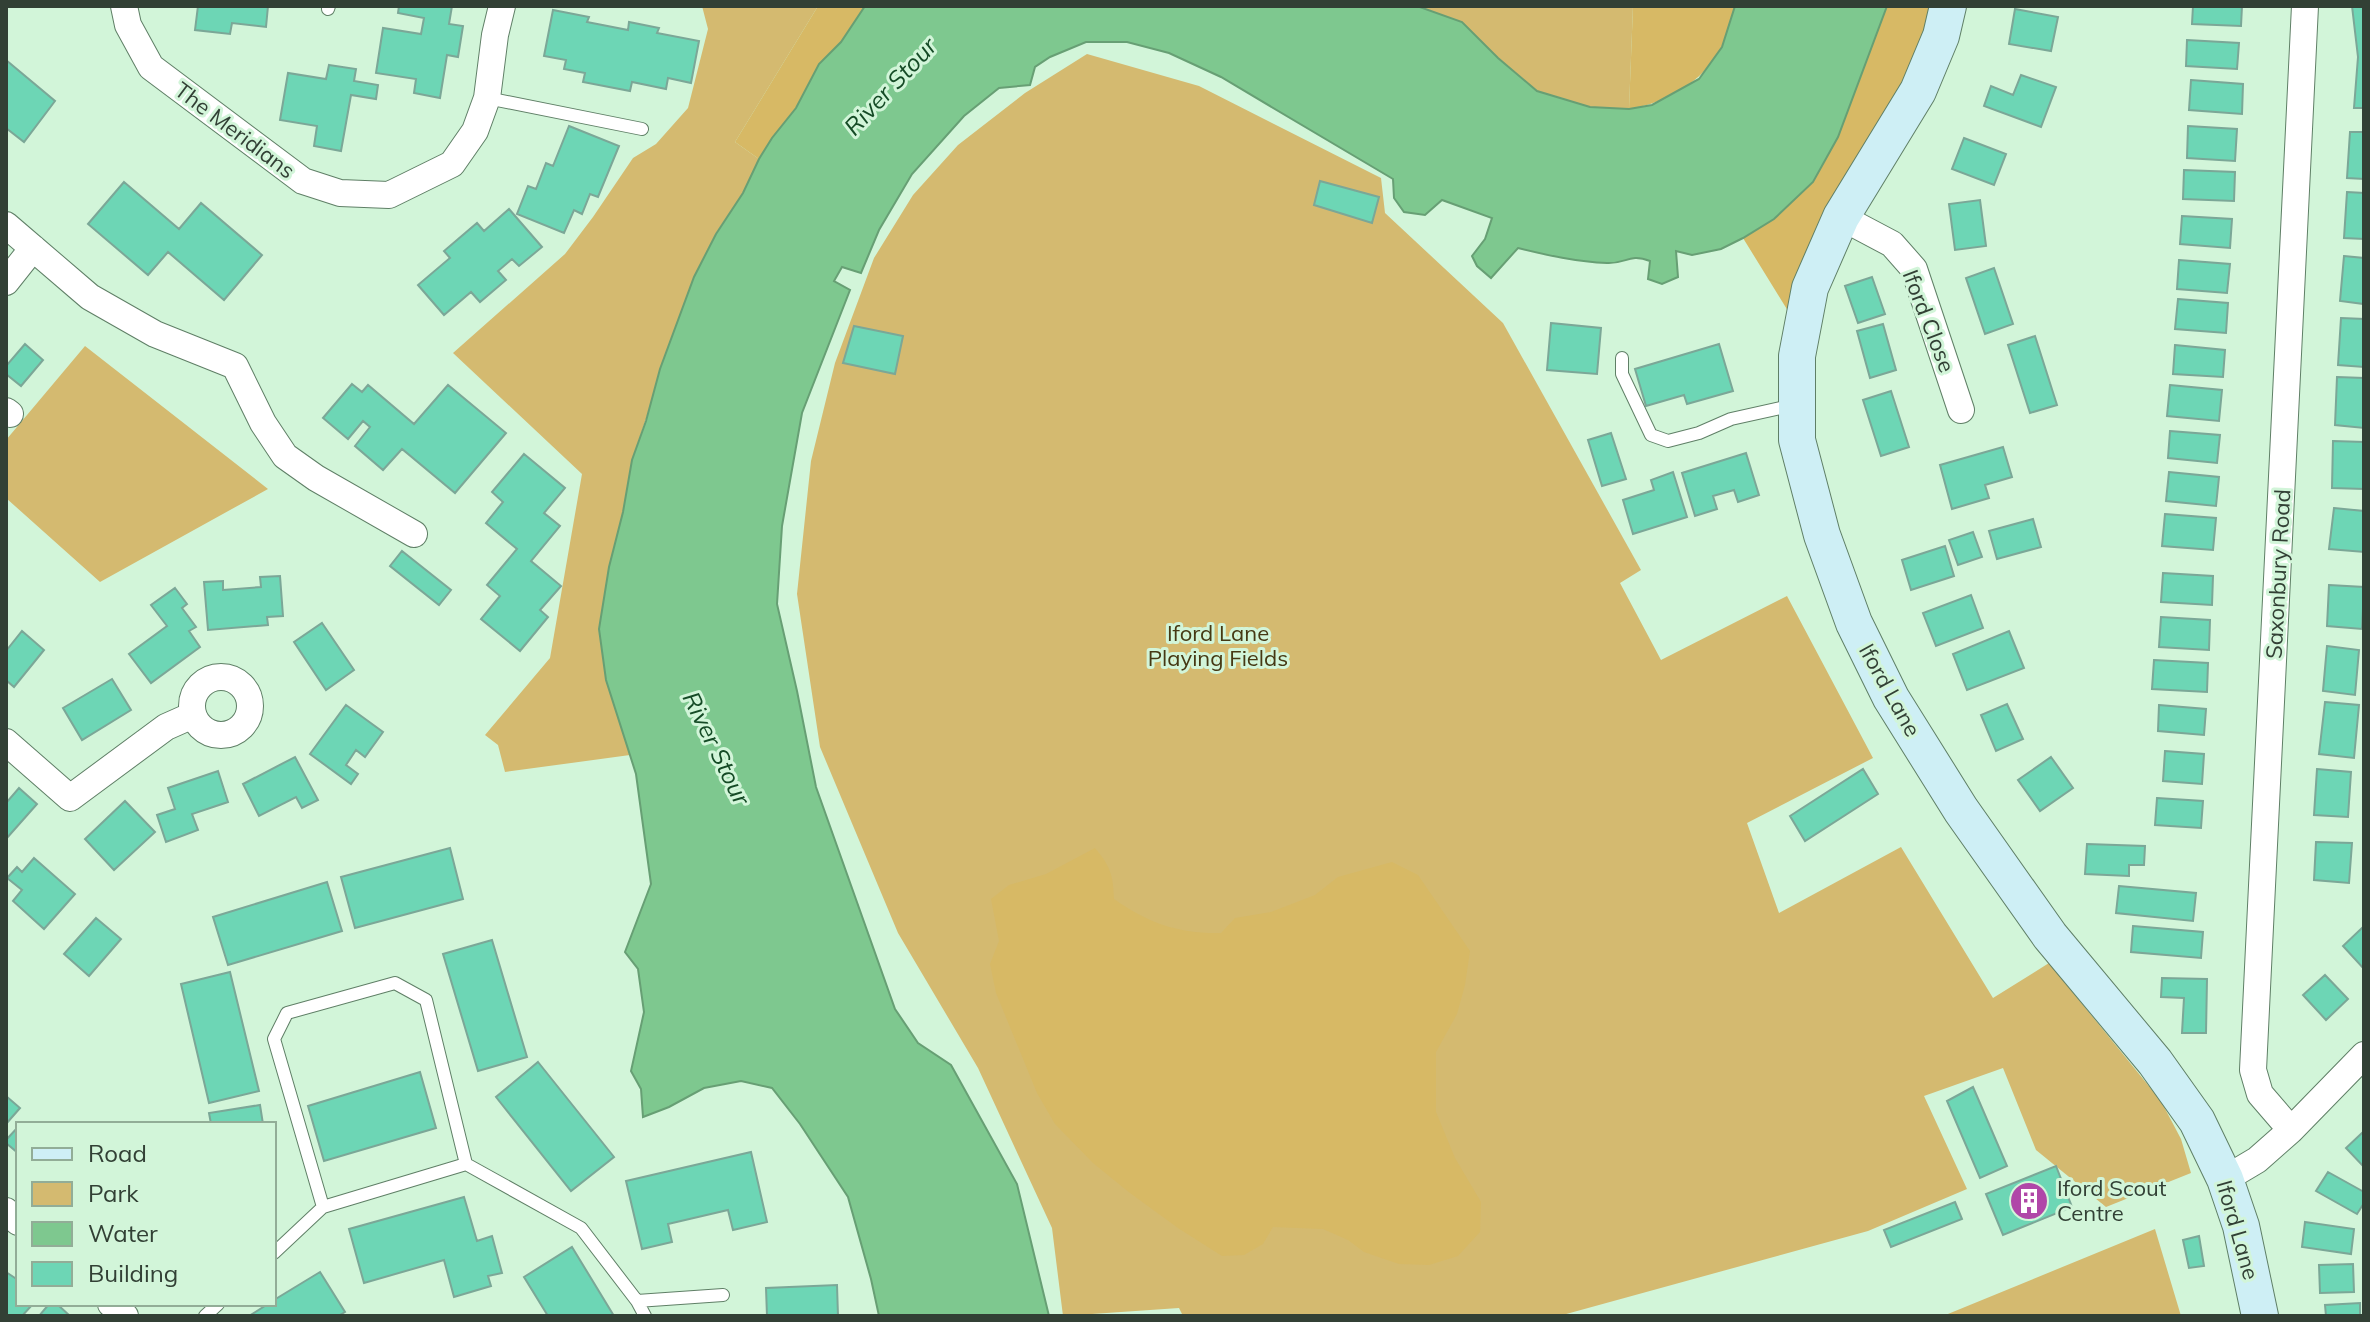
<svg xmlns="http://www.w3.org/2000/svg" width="2370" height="1322" viewBox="0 0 2370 1322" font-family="Mulish,sans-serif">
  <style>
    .green { fill: #d4ba70 }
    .forest { fill: #d7b965 }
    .water { fill: #7ec88f; stroke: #679f74; stroke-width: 2 }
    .building { fill: #6dd6b5; stroke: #7ba797; stroke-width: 2 }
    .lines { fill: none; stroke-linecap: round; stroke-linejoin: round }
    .lane-casing { stroke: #5f7f66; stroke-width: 14 }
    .street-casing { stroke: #5f7f66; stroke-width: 28 }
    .secondary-casing { stroke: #5f7f66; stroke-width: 38 }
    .lane { stroke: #fff; stroke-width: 12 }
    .street { stroke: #fff; stroke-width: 26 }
    .secondary { stroke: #ceeff5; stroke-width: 36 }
    .labels { text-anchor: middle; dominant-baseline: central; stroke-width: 6; stroke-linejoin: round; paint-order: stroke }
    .street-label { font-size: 22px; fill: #324035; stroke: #d2f5d9 }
    .park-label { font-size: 22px; fill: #453813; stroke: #d2f5d9 }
    .poi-label { font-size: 22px; fill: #324035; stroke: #d2f5d9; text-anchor: start }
    .water-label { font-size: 24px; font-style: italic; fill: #154b26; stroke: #d2f5d9 }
  </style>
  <rect width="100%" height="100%" fill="#d2f5d9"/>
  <path class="green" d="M702,6H818L735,142L759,159L743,193L716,233L694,277L632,460L623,512L609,567L599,629L606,680L630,755L505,772L498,745L485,735L550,658L582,474L453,353L565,254L593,217L633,158L656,144L688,108L708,29Z
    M1417,6H1633L1629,109L1590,107L1537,91L1498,58L1462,22Z
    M1087,54L1199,86L1381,178L1385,213L1503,323L1641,570L1620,583L1661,660L1787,596L1873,758L1747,823L1779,913L1901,847L1993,998L2049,963L2161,1101L2181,1139L2191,1173L2106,1207L2036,1150L2003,1068L1924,1096L1967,1189L1868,1231L1559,1316H1183L1179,1308L1063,1316L1052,1228L978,1068L898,933L820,747L797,594L811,461L835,363L874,258L913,195L958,145L1025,93Z
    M85,346L268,489L100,582L6,498V440Z
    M2155,1229L2181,1316H1943Z"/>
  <path class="forest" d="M818,6H865L841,42L819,64L796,108L759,159L735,142Z
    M1633,6H1735C1731,20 1728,36 1721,48C1702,83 1666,103 1629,109Z
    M1887,6H1948L1801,332L1743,238L1774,219L1838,137Z
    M1095,848C1111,867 1113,875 1114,899C1148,923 1179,934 1221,933L1235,918L1271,912L1315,895L1338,877L1392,862L1418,875L1470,951L1465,985L1457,1014L1436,1052V1112L1455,1158L1481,1202L1480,1232L1458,1256L1429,1265L1399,1264L1364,1252L1348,1240L1323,1229L1273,1227L1263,1244L1244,1255L1222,1256L1178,1228L1130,1193L1093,1163L1055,1124L1037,1093L996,993L990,964L999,941L991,899L1009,885L1046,874Z"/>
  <path class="water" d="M865,6H1417L1462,22L1498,58L1537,91L1590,107L1629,109L1652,105L1699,79L1722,47L1735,6H1887L1838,137L1813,182L1774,219L1743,238L1721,249L1692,255L1676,251L1678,277L1662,284L1648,279L1650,261C1629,253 1626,264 1607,263C1577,262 1547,255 1518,248L1491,278L1477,266L1472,256L1485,239L1492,218L1442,200L1425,215L1404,212L1394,198L1393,179L1221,77L1169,53L1127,42H1086L1050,57L1035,67L1030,85L999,88L964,116L912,174L879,230L861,273L842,267L834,281L850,290L802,413L782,526L777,604L797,691L816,787L895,1009L918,1043L951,1065L1017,1184L1049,1316H879L871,1279L848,1197L800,1124L772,1088L741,1081L704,1088L669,1107L643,1117L641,1089L631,1071L644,1012L638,969L625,952L651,884L636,774L606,680L599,629L609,567L623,512L632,460L646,421L660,369L694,277L716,234L743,193L759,159L772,138L796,108L819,64L841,42Z"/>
  <path class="building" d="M198,6H268L266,27L232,23L230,34L195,30Z
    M399,6H452L449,24L463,26L458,57L447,55L440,98L414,93L416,79L376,73L383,28L421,34L424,18L398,13Z
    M2193,6H2242L2241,26L2192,24Z
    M2352,6H2364V108H2354L2358,57Z
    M2015,9L2058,17L2051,51L2009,44Z
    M553,10L589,17L587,22L628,30L629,22L659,28L657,33L699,41L691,83L668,78L666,89L632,82L630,91L583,82L585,73L564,69L566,60L544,56Z
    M2187,40L2239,43L2237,69L2186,66Z
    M6,60L55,101L24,142L6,128Z
    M329,65L356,69L354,81L378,85L376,99L351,95L341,151L314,146L317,126L280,120L288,73L326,79Z
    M2021,75L2056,87L2041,127L1984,106L1991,86L2013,95Z
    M2191,80L2243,84L2242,114L2189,110Z
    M569,126L619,146L598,197L590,194L582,214L574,210L564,233L517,214L528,186L536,189L546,163L553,166Z
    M2188,126L2237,129L2235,161L2187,158Z
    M2350,132H2364V179L2347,178Z
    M1964,138L2006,154L1994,185L1952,169Z
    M2184,170L2235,172L2234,201L2183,199Z
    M1320,181L1379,197L1372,223L1314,205Z
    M124,182L179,229L201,203L262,255L224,300L168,252L148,275L88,224Z
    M2347,192L2364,193V239L2344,238Z
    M1980,200L1986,246L1955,250L1949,204Z
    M509,209L542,247L519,266L512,259L498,271L506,280L480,302L471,292L444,315L418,285L450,258L444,251L477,223L484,231Z
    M2182,216L2232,219L2230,248L2180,244Z
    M2344,256L2364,258V304L2340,301Z
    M2179,260L2230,264L2227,293L2177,289Z
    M1994,268L2013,324L1985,334L1966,278Z
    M1872,277L1885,314L1858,323L1845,286Z
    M2178,299L2228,303L2226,333L2175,329Z
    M2341,318L2364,319V367L2338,365Z
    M1551,323L1601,328L1597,374L1547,370Z
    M1883,324L1896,370L1870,378L1857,331Z
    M854,326L903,336L895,374L843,363Z
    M2035,336L2057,405L2030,413L2008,345Z
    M25,344L43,360L21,386L6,374V366Z
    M1719,344L1733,391L1687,404L1684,395L1646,406L1635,369Z
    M2175,345L2225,350L2223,377L2173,374Z
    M2337,377L2364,378V428L2335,425Z
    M352,384L362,392L368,385L414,424L448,385L506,433L455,493L402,449L383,470L355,446L370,427L363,421L348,439L323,418Z
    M2170,385L2222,390L2219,421L2167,416Z
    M1891,391L1909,447L1881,456L1863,400Z
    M2170,431L2220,435L2217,463L2168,458Z
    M1611,433L1626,479L1602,486L1588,440Z
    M2333,441L2364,442V489L2332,488Z
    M2003,447L2012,477L1985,485L1989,498L1952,509L1940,465Z
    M1746,453L1759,495L1738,502L1734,490L1713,496L1717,509L1695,516L1682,473Z
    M524,454L565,488L544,513L560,526L531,561L561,586L540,610L548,617L520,651L481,619L500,596L487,585L517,549L486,523L503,502L492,492Z
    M1673,472L1687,517L1633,534L1623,500L1654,490L1651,480Z
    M2169,472L2219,477L2216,506L2166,501Z
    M2334,508L2364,511V552L2329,549Z
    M2165,514L2216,518L2213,550L2162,546Z
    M2033,519L2041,547L1997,559L1989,531Z
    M1973,532L1982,557L1958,565L1949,540Z
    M1945,546L1954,576L1911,590L1902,560Z
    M402,551L451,590L439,605L390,566Z
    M2163,573L2213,576L2212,605L2161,602Z
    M280,576L283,616L267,617L268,625L208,630L204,582L223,581V590L261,587L260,577Z
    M2329,585L2364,587L2362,629L2327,626Z
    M175,588L187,604L182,608L196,627L189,631L200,647L151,683L129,654L167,626L151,605Z
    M1971,595L1983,628L1936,646L1923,613Z
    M2161,617L2210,620L2209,650L2159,647Z
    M322,623L354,670L326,690L294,642Z
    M22,631L44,650L14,687L6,680V651Z
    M2009,631L2024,668L1967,690L1953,654Z
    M2327,646L2359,650L2355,695L2323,691Z
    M2154,660L2208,663L2207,692L2152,689Z
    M112,679L131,710L82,740L63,708Z
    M2325,702L2359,705L2354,758L2319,754Z
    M2007,704L2023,739L1996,751L1981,715Z
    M346,705L383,732L365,757L356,750L346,765L358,774L351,784L310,754Z
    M2159,705L2206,709L2204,735L2158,731Z
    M2165,751L2204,754L2202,784L2163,781Z
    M295,757L318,800L302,808L296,797L259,816L243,784Z
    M2051,757L2073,788L2040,811L2018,780Z
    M1863,769L1878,794L1805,841L1790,816Z
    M2317,769L2351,772L2348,817L2314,815Z
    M218,771L228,802L192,814L198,830L166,842L157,815L175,809L168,788Z
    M19,788L37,804L6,839V803Z
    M2157,798L2203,801L2201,828L2155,825Z
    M125,801L155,832L114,870L85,839Z
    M2316,842L2352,843L2349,883L2314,880Z
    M2087,844L2145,846L2144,865H2129V876L2085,874Z
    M450,848L463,899L355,928L341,877Z
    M34,858L75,894L44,929L13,901L22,890L7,878L17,867L22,872Z
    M327,882L342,931L228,965L213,917Z
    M2119,886L2196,893L2193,921L2116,913Z
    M96,918L121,939L89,976L64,954Z
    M2133,926L2203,932L2201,958L2131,952Z
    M2364,926V969L2343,946Z
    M492,940L527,1057L478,1071L443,954Z
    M230,972L259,1091L209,1103L181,984Z
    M2325,975L2348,999L2326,1020L2303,995Z
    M2162,978L2207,979L2206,1033H2182L2184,998L2161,997Z
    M538,1062L614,1157L571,1191L496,1097Z
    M420,1072L436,1128L324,1161L308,1106Z
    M1973,1087L2007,1166L1980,1178L1947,1101Z
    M6,1096L20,1108L6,1124Z
    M260,1105L263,1124H211L209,1113Z
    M18,1127V1153L6,1143V1140Z
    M2364,1131V1167L2346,1148Z
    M751,1152L767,1222L733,1230L728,1210L668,1224L672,1242L642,1249L626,1181Z
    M2056,1166L2072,1207L2003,1235L1986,1194Z
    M2328,1172L2364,1192V1203L2357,1214L2316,1191Z
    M464,1197L477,1241L492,1236L502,1273L488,1276L491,1286L454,1297L444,1260L364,1283L349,1229Z
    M1955,1202L1962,1219L1891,1247L1884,1230Z
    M2305,1222L2354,1229L2351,1254L2302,1247Z
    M2199,1236L2204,1266L2189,1268L2183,1240Z
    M572,1247L614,1316H548L524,1277Z
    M2353,1264L2354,1292L2320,1293L2319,1265Z
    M6,1272L18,1280V1304H33L22,1316L6,1315Z
    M320,1272L345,1312L338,1316H249L268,1304H274V1300Z
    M837,1285L838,1316H767L766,1288Z
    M2360,1303V1316H2326L2325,1305Z
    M49,1304H57L70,1316H39Z"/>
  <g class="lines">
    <defs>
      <path id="lane" d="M328,9L329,6
        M487,98L642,129
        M1622,358V374L1651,435L1668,441L1699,433L1731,419L1794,405
        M323,1207L274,1039L287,1013L395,983L426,1000L466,1164
        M274,1253L323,1207L466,1164L581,1228L637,1301L645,1316
        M637,1301L723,1295
        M205,1316L218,1304"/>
      <path id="street" d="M124,6L128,25L151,67L303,181L340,193L389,195L452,164L475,131L487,98L495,35L502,6
        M1841,217L1892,244L1914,269L1961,410
        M6,225L90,297L155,334L235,366L263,423L285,456L316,478L414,534
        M6,282L33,248
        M6,411L10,414
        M192 706a29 29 0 1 1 58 0a29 29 0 1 1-58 0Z
        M6,742L70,798L166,727L193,715
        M2291,1130L2260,1094L2253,1070L2305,6
        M2225,1179L2257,1160L2291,1130L2364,1055
        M6,1211L18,1222
        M111,1304L125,1316"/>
      <path id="secondary" d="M1948,6L1941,36L1918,91L1841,217L1810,288L1797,356V440L1822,535L1854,623L1891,698L1961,810L2050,936L2155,1062L2197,1121L2225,1179L2241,1226L2260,1316"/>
    </defs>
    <use href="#lane" class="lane-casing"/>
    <use href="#street" class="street-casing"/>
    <use href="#secondary" class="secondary-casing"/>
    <use href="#lane" class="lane"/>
    <use href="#street" class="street"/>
    <use href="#secondary" class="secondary"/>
  </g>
  <defs>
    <symbol id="building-disc" viewBox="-11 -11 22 22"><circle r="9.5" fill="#b047a8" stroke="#d2f5d9"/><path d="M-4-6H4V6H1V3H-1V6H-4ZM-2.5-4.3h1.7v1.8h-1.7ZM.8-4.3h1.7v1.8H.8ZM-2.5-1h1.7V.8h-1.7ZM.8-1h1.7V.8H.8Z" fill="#fff"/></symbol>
  </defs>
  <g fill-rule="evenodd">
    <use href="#building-disc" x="2007" y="1179" width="44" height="44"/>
  </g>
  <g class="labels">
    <g class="street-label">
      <text transform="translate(235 130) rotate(37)">The Meridians</text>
      <text transform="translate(1929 321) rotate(69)">Iford Close</text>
      <text transform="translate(2278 574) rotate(-87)">Saxonbury Road</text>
      <text transform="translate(1890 690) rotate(61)">Iford Lane</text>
      <text transform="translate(2238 1230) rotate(74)">Iford Lane</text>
    </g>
    <g class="park-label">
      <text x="1218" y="633">Iford Lane<tspan x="1218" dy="25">Playing Fields</tspan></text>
    </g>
    <g class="poi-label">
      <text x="2057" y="1188">Iford Scout<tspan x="2057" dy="25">Centre</tspan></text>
    </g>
    <g class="water-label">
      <text transform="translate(890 86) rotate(-47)">River Stour</text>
      <text transform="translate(717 748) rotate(64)">River Stour</text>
    </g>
  </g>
  <rect width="2370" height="1322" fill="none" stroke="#324035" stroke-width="16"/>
  <rect x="16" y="1122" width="260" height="184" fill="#d2f5d9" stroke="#92ad97" stroke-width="2"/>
  <rect x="32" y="1148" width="40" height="12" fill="#ceeff5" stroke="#92ad97" stroke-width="2"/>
  <text x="88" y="1162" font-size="24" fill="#324035">Road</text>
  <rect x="32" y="1182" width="40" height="24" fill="#d4ba70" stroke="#92ad97" stroke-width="2"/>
  <text x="88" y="1202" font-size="24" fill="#324035">Park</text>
  <rect x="32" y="1222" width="40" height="24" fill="#7ec88f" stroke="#92ad97" stroke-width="2"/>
  <text x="88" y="1242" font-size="24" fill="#324035">Water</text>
  <rect x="32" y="1262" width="40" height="24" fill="#6dd6b5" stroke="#92ad97" stroke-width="2"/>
  <text x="88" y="1282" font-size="24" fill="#324035">Building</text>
</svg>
